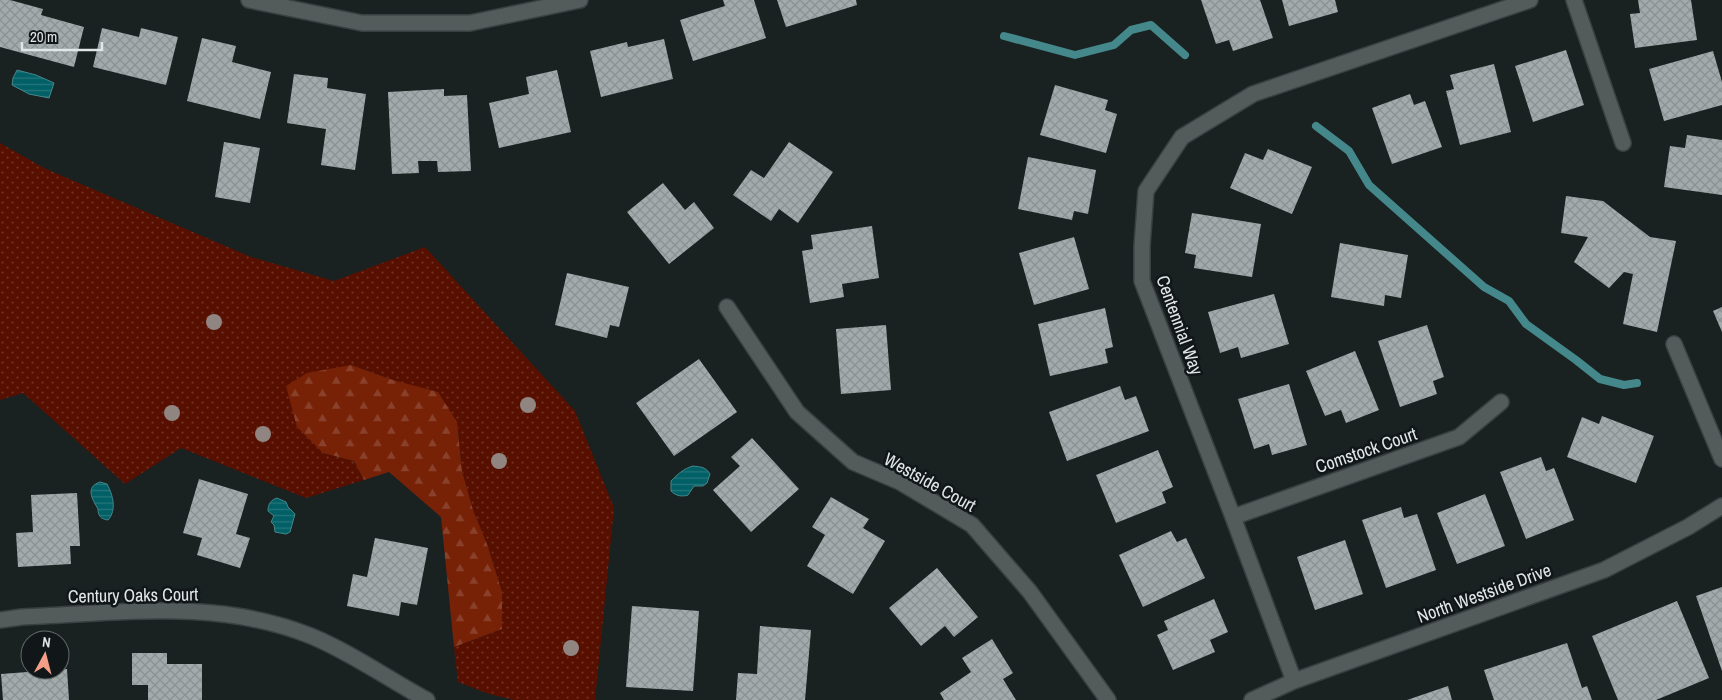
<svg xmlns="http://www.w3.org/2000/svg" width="1722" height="700" viewBox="0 0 1722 700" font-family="'Archivo Narrow',sans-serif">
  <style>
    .grass { fill: url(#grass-dots) }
    .forest { fill: url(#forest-firs) }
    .water { fill: url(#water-rules); stroke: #44888c }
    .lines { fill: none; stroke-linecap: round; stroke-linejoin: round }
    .stream { stroke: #44888c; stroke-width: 8 }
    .building { fill: url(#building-cross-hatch) }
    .minor-casing { stroke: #3a3f40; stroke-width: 18 }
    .minor { stroke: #535b5b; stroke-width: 15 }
    .tree { fill: #908581 }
    .labels { text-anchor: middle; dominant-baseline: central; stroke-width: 5; stroke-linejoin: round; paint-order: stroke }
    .street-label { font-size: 18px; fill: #e1e6e6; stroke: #111718 }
  </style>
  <defs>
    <pattern id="grass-dots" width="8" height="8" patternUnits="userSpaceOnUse" patternTransform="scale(1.25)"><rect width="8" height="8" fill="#570f00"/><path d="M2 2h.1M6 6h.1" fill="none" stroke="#6f3225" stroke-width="1.8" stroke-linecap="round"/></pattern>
    <pattern id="forest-firs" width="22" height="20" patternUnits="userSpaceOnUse" patternTransform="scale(1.25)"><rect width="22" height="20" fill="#772107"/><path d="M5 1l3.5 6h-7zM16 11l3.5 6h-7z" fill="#8a412b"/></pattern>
    <pattern id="water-rules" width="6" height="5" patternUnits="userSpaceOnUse" patternTransform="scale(1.25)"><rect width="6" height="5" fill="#015f66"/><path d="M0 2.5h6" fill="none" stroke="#26767c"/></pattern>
    <pattern id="building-cross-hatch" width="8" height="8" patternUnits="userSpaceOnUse" patternTransform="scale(1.25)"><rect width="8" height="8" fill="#a2aaab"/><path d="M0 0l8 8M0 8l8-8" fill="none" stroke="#8a9192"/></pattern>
  </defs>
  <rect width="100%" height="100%" fill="#1a2121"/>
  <path class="grass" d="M0,143L44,168L251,257L334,281L425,247L575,411L614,508L595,700H514L489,694L458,682L454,647L502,629V592L487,544L473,510L462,471L457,422L393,380L351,365L323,453L354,461L364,480L306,498L181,448L125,484L23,393L0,400Z"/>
  <path class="forest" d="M351,365L393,380L438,392L457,422L462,471L473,510L487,544L502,592V629L454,647L441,517L389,472L364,480L354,461L323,453L297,427L286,386L307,373Z"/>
  <path class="water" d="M17,70L36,75L54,83L49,98L29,94L12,85L13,78Z
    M693,466C701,467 706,467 710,474L707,483L703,486H694L688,495C682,497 676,496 671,491V481C678,474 683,469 693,466Z
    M100,482L107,484C113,495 117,510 108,520C101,519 98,516 98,509C92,499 85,487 100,482Z
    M277,498L286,502L288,507L295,514L290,532L286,534L275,532L274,525L271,522L274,516L268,511C268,504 271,500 277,498Z"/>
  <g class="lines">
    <path class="stream" d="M1004,36L1075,55L1114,45L1131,30L1151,25L1185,55
      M1316,126L1349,151L1369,185L1484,287L1509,301L1526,324L1576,360L1600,379L1624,385L1637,383"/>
  </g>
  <path class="building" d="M0,0H10L43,9L41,15L84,27L74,67L0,47Z
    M723,0H754L766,38L693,61L680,20L725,6Z
    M777,0H856L857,5L786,27Z
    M1201,0H1260L1273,38L1233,51L1229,40L1216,44Z
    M1282,0H1335L1338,12L1289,26Z
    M1638,0H1691L1697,40L1635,48L1630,14L1640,13Z
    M102,28L139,37L141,28L178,37L166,85L93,67Z
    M202,38L236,46L232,62L271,72L260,119L187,101Z
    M664,39L673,79L601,97L590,51L627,42L628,47Z
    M1566,50L1584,105L1533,122L1515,66Z
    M1713,51L1722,82V105L1664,121L1649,69Z
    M1494,64L1511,132L1460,145L1446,91L1454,89L1450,75Z
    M557,70L571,132L499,148L489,103L529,94L526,77Z
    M294,74L328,78L327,88L366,94L355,170L321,165L326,129L287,123Z
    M1055,85L1108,100L1105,110L1117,114L1106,153L1040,135Z
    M444,89V96L467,95L471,171L438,172L437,161H418L419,173L392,174L388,92Z
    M1410,94L1414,105L1425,101L1442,147L1392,164L1372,108Z
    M1687,135L1722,140V195L1664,187L1670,146L1685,148Z
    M224,142L260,148L250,203L215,197Z
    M789,142L833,172L798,223L779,209L771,221L733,195L751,170L764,178Z
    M1268,149L1312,167L1292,214L1230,188L1245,153L1263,160Z
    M1028,157L1096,170L1088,214L1074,211L1072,220L1018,209Z
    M663,183L685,210L694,202L714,228L669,264L627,212Z
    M1566,196L1603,201L1650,237L1676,241L1657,332L1623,324L1633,274L1624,272L1609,288L1574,262L1588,237L1561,233Z
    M1192,213L1261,224L1252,277L1194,268L1196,255L1185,253Z
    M872,226L879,278L842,284L844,297L810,303L802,251L813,249L811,235Z
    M1074,237L1089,289L1034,305L1019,253Z
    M1340,243L1408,255L1401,298L1385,295L1384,306L1331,297Z
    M567,273L629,287L619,327L610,325L607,338L555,325Z
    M1274,294L1289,344L1241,358L1238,347L1220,353L1208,312Z
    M1722,307V332L1713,311Z
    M1105,308L1113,347L1105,349L1108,363L1050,376L1038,324Z
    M886,325L891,390L841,394L836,329Z
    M1427,325L1444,377L1433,381L1437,394L1400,407L1378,341Z
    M1355,351L1379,410L1346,423L1341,410L1325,416L1306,371Z
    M699,359L737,412L674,456L636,403Z
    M1289,384L1307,445L1272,455L1269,444L1254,449L1238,399Z
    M1120,386L1125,400L1136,396L1149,431L1067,461L1049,412Z
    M1602,416L1654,436L1636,483L1567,457L1582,417L1599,424Z
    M752,438L799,489L751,532L713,490L740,466L731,457Z
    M1158,450L1173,487L1162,492L1166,503L1116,523L1096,475Z
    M1541,457L1546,471L1554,468L1574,520L1526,539L1500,472Z
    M199,479L248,494L236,534L250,538L240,568L197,555L202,538L183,533Z
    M77,493L80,546H70L71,564L18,567L16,533L33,532L31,495Z
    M1485,494L1505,546L1457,564L1437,513Z
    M831,497L869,519L863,528L885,541L853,594L807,566L825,535L812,527Z
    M1401,507L1404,518L1417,514L1436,570L1386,588L1362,520Z
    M1171,531L1177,542L1186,538L1205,578L1143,607L1119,555Z
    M375,538L428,548L417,605L401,602L399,616L347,606L353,574L367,577Z
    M1345,540L1363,594L1315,610L1297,557Z
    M937,568L978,617L954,637L945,626L921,646L889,608Z
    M1722,587V671L1696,596Z
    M1214,599L1228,632L1210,640L1215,652L1173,670L1157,635L1168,630L1164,621Z
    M1677,601L1709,678L1656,700H1618L1592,636Z
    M632,606L699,611L693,691L626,687Z
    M760,626L811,630L805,700H736L738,673L757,674Z
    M992,639L1013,673L1003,679L1016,700H944L940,693L971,672L962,658Z
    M1567,643L1582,688L1587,686L1592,700H1494L1484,670Z
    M132,653H167V664H202V700H148V685H132Z
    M67,669L69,700H3L1,674Z
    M1448,686L1452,700H1407Z"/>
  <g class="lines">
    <defs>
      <path id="minor" d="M249,0L362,23H470L580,0
        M1574,0L1623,143
        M727,307L797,412L853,462L900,482L972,525L1030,592L1108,700
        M1674,344L1722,459
        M1233,517L1459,437L1501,402
        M0,620L22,617C120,613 217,598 311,636C352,653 388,679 427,700
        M1294,681L1233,517L1142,281V246L1146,191L1182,137L1253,94L1530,0
        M1252,700L1294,681L1604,570L1688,527L1722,506"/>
    </defs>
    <use href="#minor" class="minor-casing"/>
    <use href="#minor" class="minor"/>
  </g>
  <g class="tree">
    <circle cx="214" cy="322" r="8"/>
    <circle cx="528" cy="405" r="8"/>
    <circle cx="172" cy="413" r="8"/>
    <circle cx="263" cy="434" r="8"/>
    <circle cx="499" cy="461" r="8"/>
    <circle cx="571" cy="648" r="8"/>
  </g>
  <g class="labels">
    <g class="street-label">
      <text transform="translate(1180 325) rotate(70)">Centennial Way</text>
      <text transform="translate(1366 450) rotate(-19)">Comstock Court</text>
      <text transform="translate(930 482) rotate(29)">Westside Court</text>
      <text transform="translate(1484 593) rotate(-20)">North Westside Drive</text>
      <text transform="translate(133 595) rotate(-1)">Century Oaks Court</text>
    </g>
  </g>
  <g transform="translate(45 655) rotate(7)"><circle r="24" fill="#111718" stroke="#646a6a"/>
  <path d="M0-4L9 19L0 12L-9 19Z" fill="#f49e87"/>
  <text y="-8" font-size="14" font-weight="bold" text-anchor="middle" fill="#e1e6e6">N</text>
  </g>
  <path d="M22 42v8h80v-8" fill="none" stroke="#e1e6e6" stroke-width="2.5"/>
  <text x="30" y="42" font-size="15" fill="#e1e6e6" stroke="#111718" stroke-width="4" paint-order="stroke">20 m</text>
</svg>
